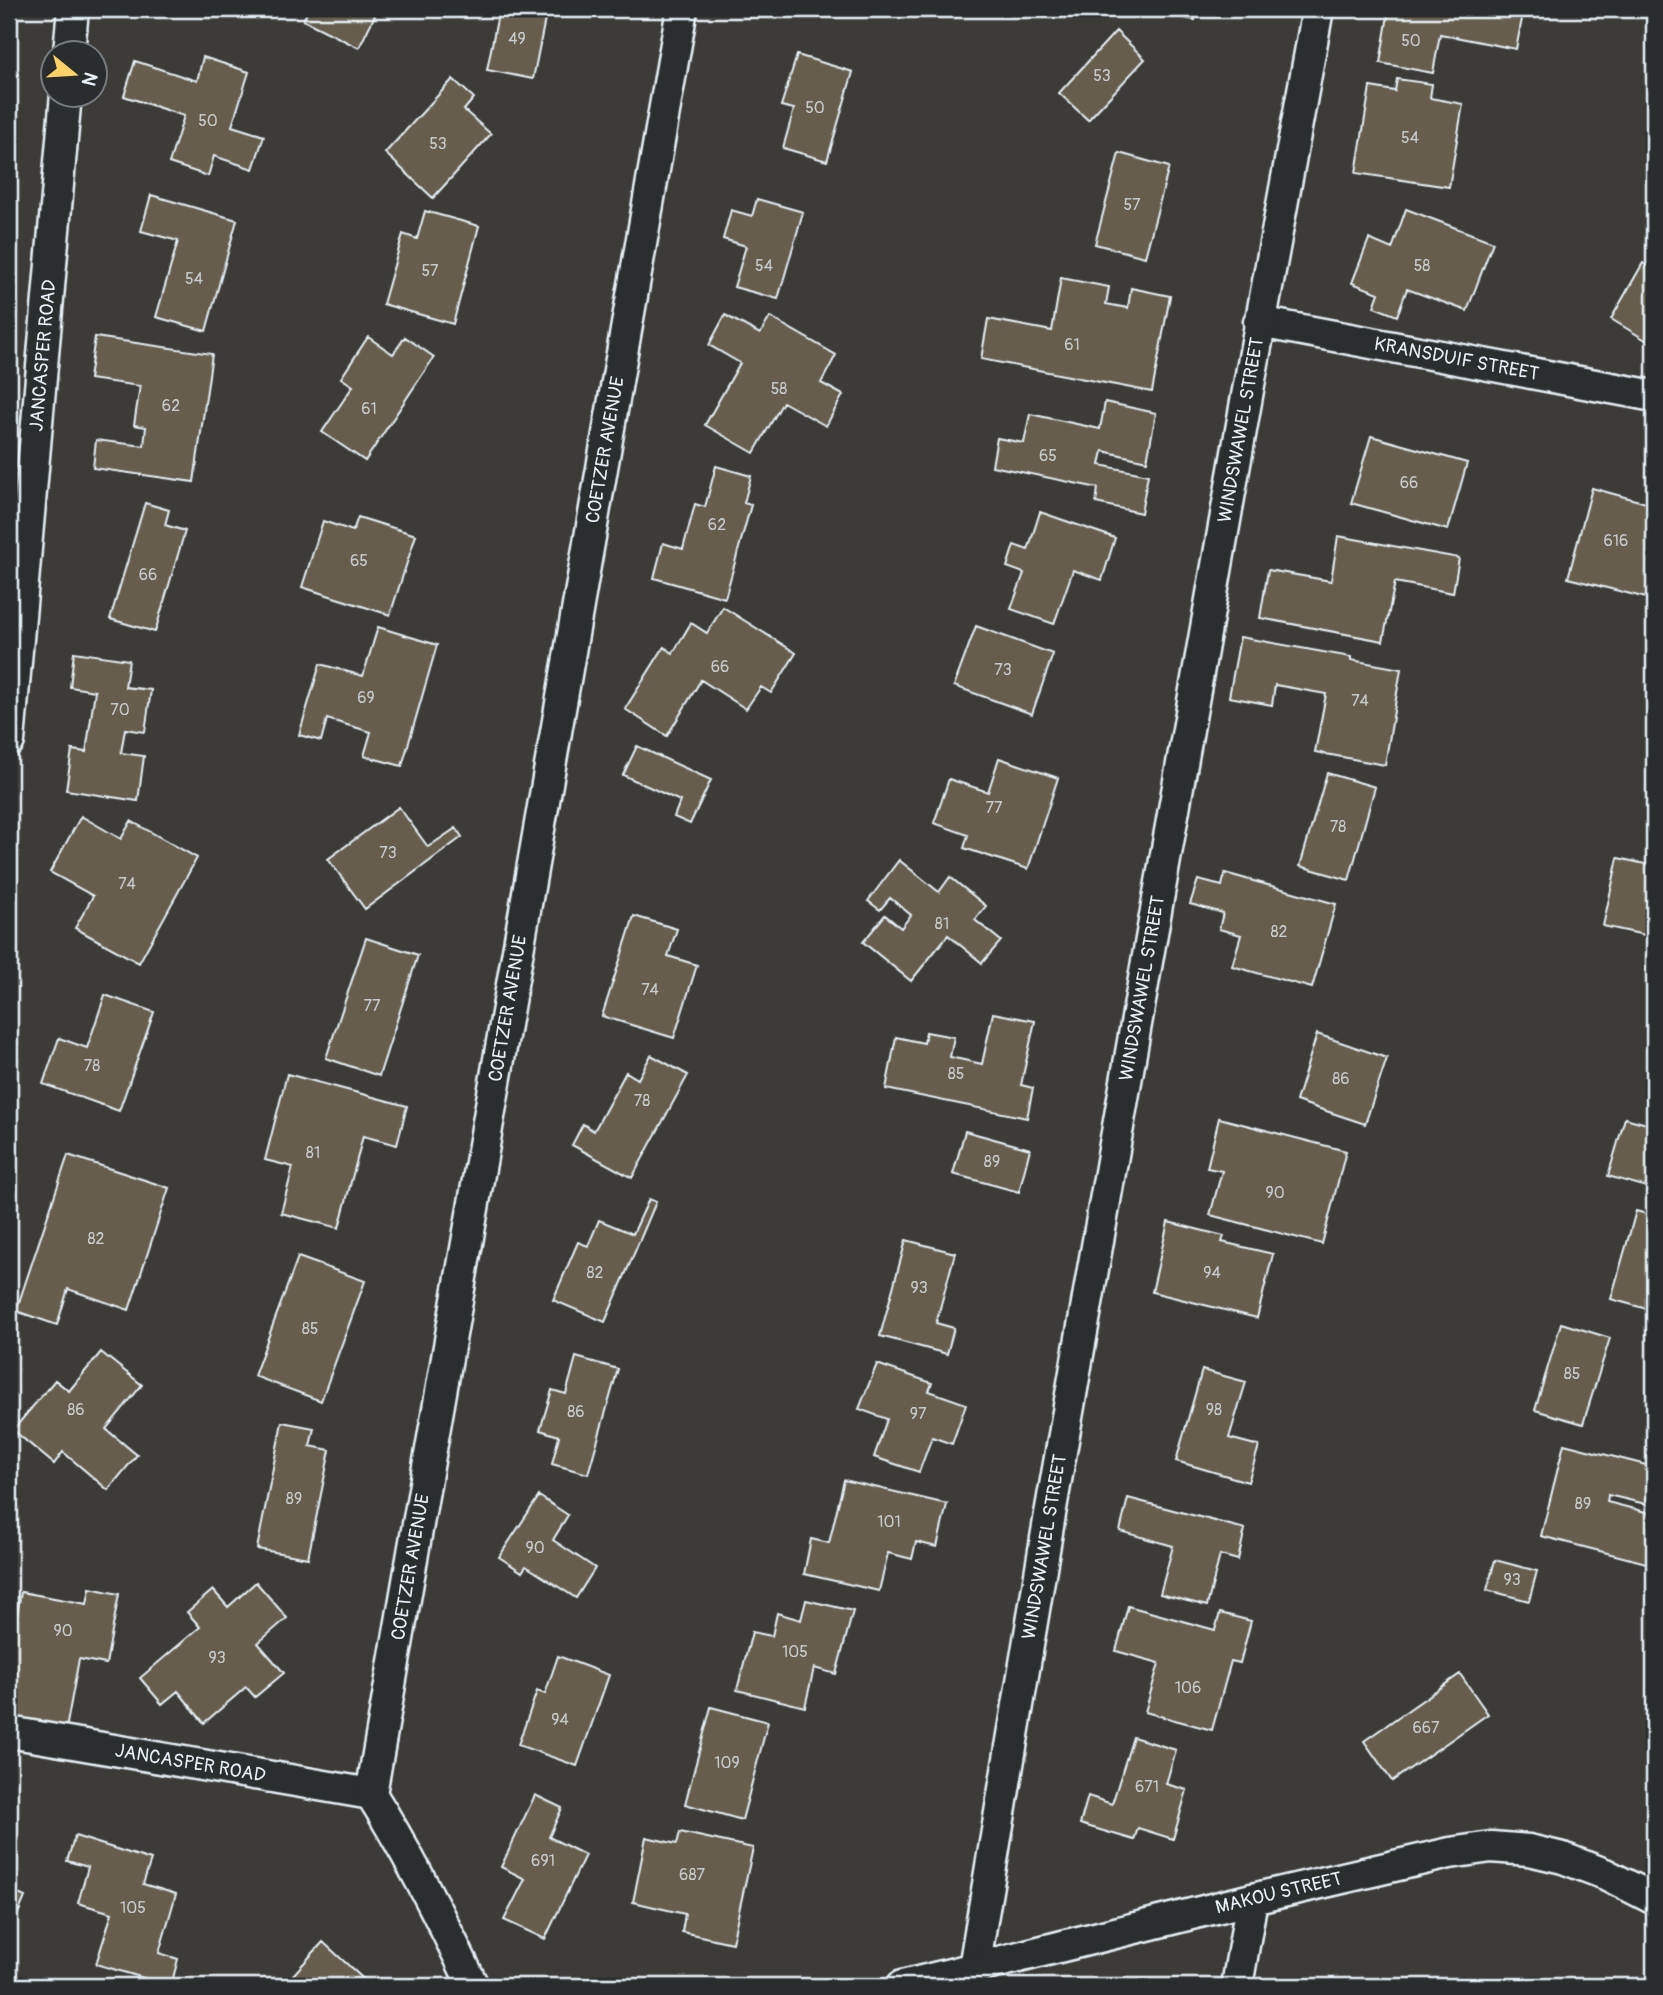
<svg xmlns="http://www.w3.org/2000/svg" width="1663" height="1995" viewBox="0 0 1663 1995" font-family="Pangolin,sans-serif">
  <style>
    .building { fill: #665d4e; stroke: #e8f1f8; stroke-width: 2 }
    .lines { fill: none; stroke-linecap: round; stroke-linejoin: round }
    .street-casing { stroke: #e8f1f8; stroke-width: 35 }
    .street { stroke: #2a2d2e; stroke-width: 30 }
    .labels { text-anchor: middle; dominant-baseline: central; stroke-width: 7; stroke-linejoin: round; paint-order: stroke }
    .number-label { font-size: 16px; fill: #c8ccce }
    .street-label { font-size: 19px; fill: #e8f1f8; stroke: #2a2d2e }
  </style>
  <rect width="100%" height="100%" fill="#3c3b38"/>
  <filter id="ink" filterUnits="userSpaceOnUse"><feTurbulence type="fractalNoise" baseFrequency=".0143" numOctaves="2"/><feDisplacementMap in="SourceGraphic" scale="14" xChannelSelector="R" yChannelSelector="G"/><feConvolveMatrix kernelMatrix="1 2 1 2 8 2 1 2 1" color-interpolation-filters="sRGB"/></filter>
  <g filter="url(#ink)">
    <path class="building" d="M309,9H378L359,48L303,20Z
      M499,9H547L533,79L487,70Z
      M1135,9H1197L1195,20Z
      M1389,9H1524L1516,49L1440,34L1433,73L1380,63Z
      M1116,31L1145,59L1088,120L1059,93Z
      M797,55L853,72L827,161L783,148L794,109L781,106Z
      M203,57L249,72L232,126L264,136L253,169L214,156L208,176L169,163L184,116L124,96L135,61L197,81Z
      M453,79L474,98L464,110L491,134L433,198L385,153Z
      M1397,79L1432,84L1430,98L1463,104L1449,187L1356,173L1370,87L1395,91Z
      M1119,153L1169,167L1145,257L1095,244Z
      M151,195L237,220L206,331L156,317L178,241L141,231Z
      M757,199L803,212L778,299L734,287L746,246L723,239L731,210L752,216Z
      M1406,209L1493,242L1467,311L1407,289L1397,316L1374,307L1379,293L1352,283L1369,239L1392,249Z
      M425,211L479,226L453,324L383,304L403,234L417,239Z
      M1643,263L1652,269L1654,265V345L1611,319Z
      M1061,278L1109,287L1106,304L1128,308L1131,288L1170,296L1152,392L981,359L988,319L1052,331Z
      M725,315L760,334L770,317L836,355L821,383L843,395L826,426L783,402L754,453L705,425L740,363L709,345Z
      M95,337L212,354L194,482L93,468L96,440L144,446L146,427L134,425L140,386L89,379Z
      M368,337L393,354L405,337L434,357L365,461L322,432L353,386L341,378Z
      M1105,402L1156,413L1147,461L1103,451L1100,465L1148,475L1141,513L1096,503L1098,488L992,466L997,438L1024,443L1030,414L1100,429Z
      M1371,436L1467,463L1448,530L1351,503Z
      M716,466L751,476L744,503L751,505L725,598L654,578L663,543L683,549L695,504L705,507Z
      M1592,488L1650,504L1654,488V600L1568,578Z
      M145,503L169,510L165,525L185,531L155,632L110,619Z
      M1040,512L1115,538L1102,580L1073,570L1054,624L1011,609L1024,573L1007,567L1014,545L1028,550Z
      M358,517L416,535L390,615L302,587L323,521L353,531Z
      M1338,536L1459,558L1453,593L1395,582L1383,641L1260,618L1268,570L1331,581Z
      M723,607L796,653L771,693L761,687L746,709L701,680L667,736L625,709L664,647L673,653L691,623L707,633Z
      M976,626L1053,654L1032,714L954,686Z
      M378,627L437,645L402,766L364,756L371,732L327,719L321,741L299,735L320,664L363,676Z
      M1240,637L1351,657V660L1401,669L1385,765L1315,752L1326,694L1275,685L1272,705L1229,697Z
      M74,652L129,660L125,687L151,690L145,732L125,729L121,753L144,756L138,801L66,790L72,750L86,752L95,691L70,687Z
      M637,746L711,780L690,824L674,817L680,801L623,775Z
      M999,758L1058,778L1028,869L964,848L968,835L934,823L949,779L988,792Z
      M1327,773L1375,787L1349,880L1300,866Z
      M399,807L428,847L456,828L462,837L365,909L328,859Z
      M81,816L121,839L131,821L197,858L139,963L75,928L93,896L50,872Z
      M1618,858L1654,866V937L1603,926Z
      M899,860L939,892L950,877L986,906L975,920L1001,941L982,963L948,935L911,981L863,942L885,915L901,928L911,915L890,898L880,910L868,901Z
      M1225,873L1336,904L1312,988L1232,966L1241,935L1219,929L1223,913L1190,904L1198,880L1222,886Z
      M634,916L677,929L668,956L697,965L674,1038L602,1016Z
      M366,938L418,955L379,1076L326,1058Z
      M105,995L154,1012L119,1111L43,1084L59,1038L87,1048Z
      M993,1013L1035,1021L1021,1085L1033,1088L1027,1118L886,1089L896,1037L924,1043L926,1032L954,1037L950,1057L982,1064Z
      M1317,1034L1387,1058L1365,1124L1296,1101Z
      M651,1055L688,1075L632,1178L572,1145L583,1124L594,1131L626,1072L638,1079Z
      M287,1074L407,1106L397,1145L363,1136L339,1228L281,1213L293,1167L265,1160Z
      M1219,1118L1346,1151L1322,1244L1210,1215L1222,1171L1207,1168Z
      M1625,1118L1654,1126V1189L1608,1176Z
      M965,1131L1030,1149L1019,1192L953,1174Z
      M68,1155L169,1188L129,1310L68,1289L57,1325L16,1311Z
      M649,1199L656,1202L605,1322L553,1300L578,1242L588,1246L599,1220L633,1234Z
      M1636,1211L1654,1216V1311L1611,1299Z
      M1168,1222L1224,1236L1222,1242L1273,1254L1257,1318L1152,1292Z
      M906,1240L955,1253L936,1323L954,1328L947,1354L880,1336Z
      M298,1257L365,1281L321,1401L254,1376Z
      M1561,1323L1610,1338L1583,1424L1535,1410Z
      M101,1352L142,1385L106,1429L137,1455L108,1490L63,1452L54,1464L13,1430L55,1380L69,1391Z
      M576,1357L618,1369L588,1474L552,1464L559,1436L540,1430L552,1390L566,1394Z
      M877,1364L932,1383L929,1391L966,1404L952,1444L932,1437L919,1472L874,1457L887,1419L859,1409Z
      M1202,1370L1246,1382L1229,1438L1259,1446L1248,1482L1176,1461Z
      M282,1422L314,1428L310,1446L330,1450L308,1558L257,1549Z
      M1564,1444L1654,1467V1506L1608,1495L1607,1502L1654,1514V1565L1541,1536Z
      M844,1480L947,1504L937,1547L916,1542L912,1559L888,1553L879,1591L804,1574L811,1539L829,1543Z
      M539,1496L568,1515L553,1540L595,1568L576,1598L526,1566L522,1572L499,1557Z
      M1128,1498L1245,1529L1238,1560L1220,1555L1207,1606L1160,1594L1173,1546L1120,1531Z
      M1495,1560L1537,1571L1529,1601L1487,1590Z
      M256,1582L287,1618L258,1643L284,1673L255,1697L246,1687L204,1723L178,1691L162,1704L140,1678L200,1627L187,1612L213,1590L228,1607Z
      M90,1588L119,1594L106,1664L79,1659L66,1729L9,1719V1660L21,1592L87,1604Z
      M806,1600L853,1611L836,1674L814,1668L805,1707L737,1690L752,1632L772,1636L777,1613L801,1620Z
      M1128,1606L1215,1630L1220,1613L1251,1621L1240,1663L1231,1661L1212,1730L1145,1712L1159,1663L1116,1651Z
      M558,1656L609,1675L577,1766L518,1745L537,1691L545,1694Z
      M1460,1674L1488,1714L1392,1781L1364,1741Z
      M711,1707L768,1722L742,1820L685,1804Z
      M1133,1737L1176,1750L1166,1784L1187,1790L1173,1839L1138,1828L1134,1840L1080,1824L1088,1796L1112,1804Z
      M535,1795L562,1808L549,1837L585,1855L545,1939L504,1920L525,1879L501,1867Z
      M680,1832L753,1848L732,1943L682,1932L685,1914L633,1902L646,1837L677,1844Z
      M75,1836L151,1860L143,1884L176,1894L159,1953L178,1959L171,1986L96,1964L112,1913L78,1903L88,1867L67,1861Z
      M9,1890L25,1897L9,1935Z
      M323,1942L371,1986H283Z"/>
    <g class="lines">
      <defs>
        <g id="street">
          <path d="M69,52L73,9"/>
          <path id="s1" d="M1259,322L1654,396"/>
          <path id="s2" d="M9,741L66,94"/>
          <path id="s3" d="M9,1732L371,1794"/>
          <path id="s4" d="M974,1968C1028,1636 1086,1304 1145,973C1201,651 1258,330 1318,9"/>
          <path id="s5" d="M473,1986C442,1920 410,1856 371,1794L682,9"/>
          <path id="s6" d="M902,1986L1252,1899L1450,1853L1491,1847L1529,1850L1563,1858L1605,1874L1654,1899"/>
          <path d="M1237,1986L1252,1899"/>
        </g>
      </defs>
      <use href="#street" class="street-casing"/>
      <use href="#street" class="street"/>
    </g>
  </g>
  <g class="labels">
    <g class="number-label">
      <text x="517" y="39">49</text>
      <text x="1411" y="41">50</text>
      <text x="1102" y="76">53</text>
      <text x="815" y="108">50</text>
      <text x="208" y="121">50</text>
      <text x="1410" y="138">54</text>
      <text x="438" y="144">53</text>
      <text x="1132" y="205">57</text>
      <text x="764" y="266">54</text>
      <text x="1422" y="266">58</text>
      <text x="430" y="271">57</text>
      <text x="194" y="279">54</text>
      <text x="1072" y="345">61</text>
      <text x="779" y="389">58</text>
      <text x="171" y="406">62</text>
      <text x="369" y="409">61</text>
      <text x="1048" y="456">65</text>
      <text x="1409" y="483">66</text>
      <text x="717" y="525">62</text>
      <text x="1616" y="541">616</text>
      <text x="359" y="561">65</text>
      <text x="148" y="575">66</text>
      <text x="720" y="667">66</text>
      <text x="1003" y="670">73</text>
      <text x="366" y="698">69</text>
      <text x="1360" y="701">74</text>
      <text x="120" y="710">70</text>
      <text x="994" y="808">77</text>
      <text x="1338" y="827">78</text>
      <text x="388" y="853">73</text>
      <text x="127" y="884">74</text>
      <text x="942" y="924">81</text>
      <text x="1279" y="932">82</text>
      <text x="650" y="990">74</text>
      <text x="372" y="1006">77</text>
      <text x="92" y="1066">78</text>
      <text x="956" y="1074">85</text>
      <text x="1341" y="1079">86</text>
      <text x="642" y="1101">78</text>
      <text x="313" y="1153">81</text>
      <text x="992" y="1162">89</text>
      <text x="1275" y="1193">90</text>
      <text x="96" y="1239">82</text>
      <text x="595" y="1273">82</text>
      <text x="1212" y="1273">94</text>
      <text x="919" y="1288">93</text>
      <text x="310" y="1329">85</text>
      <text x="1572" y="1374">85</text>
      <text x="76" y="1410">86</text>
      <text x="1214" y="1410">98</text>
      <text x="576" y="1412">86</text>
      <text x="918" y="1414">97</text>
      <text x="294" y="1499">89</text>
      <text x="1583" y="1504">89</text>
      <text x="889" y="1522">101</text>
      <text x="535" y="1548">90</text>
      <text x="1512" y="1580">93</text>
      <text x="63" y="1631">90</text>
      <text x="795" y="1652">105</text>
      <text x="217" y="1658">93</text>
      <text x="1188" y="1688">106</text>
      <text x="560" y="1720">94</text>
      <text x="1426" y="1728">667</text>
      <text x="727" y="1763">109</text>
      <text x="1147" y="1787">671</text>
      <text x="543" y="1861">691</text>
      <text x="692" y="1875">687</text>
      <text x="133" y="1908">105</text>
    </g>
    <g class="street-label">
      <text stroke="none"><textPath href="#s2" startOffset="387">JANCASPER ROAD</textPath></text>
      <text stroke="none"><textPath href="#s1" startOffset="201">KRANSDUIF STREET</textPath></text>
      <text stroke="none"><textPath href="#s4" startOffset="1561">WINDSWAWEL STREET</textPath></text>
      <text stroke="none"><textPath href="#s5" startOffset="1582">COETZER AVENUE</textPath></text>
      <text stroke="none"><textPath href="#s4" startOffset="994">WINDSWAWEL STREET</textPath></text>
      <text stroke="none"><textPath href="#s5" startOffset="1015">COETZER AVENUE</textPath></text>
      <text stroke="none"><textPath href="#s4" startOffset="427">WINDSWAWEL STREET</textPath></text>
      <text stroke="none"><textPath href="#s5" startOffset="448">COETZER AVENUE</textPath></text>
      <text stroke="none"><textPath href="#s3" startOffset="184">JANCASPER ROAD</textPath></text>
      <text stroke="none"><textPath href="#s6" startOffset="388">MAKOU STREET</textPath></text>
    </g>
  </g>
  <rect width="1663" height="1995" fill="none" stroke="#2a2d2e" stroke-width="35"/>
  <rect x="18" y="18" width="1628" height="1960" fill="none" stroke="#e8f1f8" stroke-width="2.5" filter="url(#ink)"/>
  <g transform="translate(74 74) rotate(108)"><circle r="33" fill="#2a2d2e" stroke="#767b7f" stroke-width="2"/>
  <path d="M0-5L12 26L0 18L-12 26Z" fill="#ffd166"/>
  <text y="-10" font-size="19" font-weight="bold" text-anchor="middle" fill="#e8f1f8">N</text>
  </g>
</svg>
